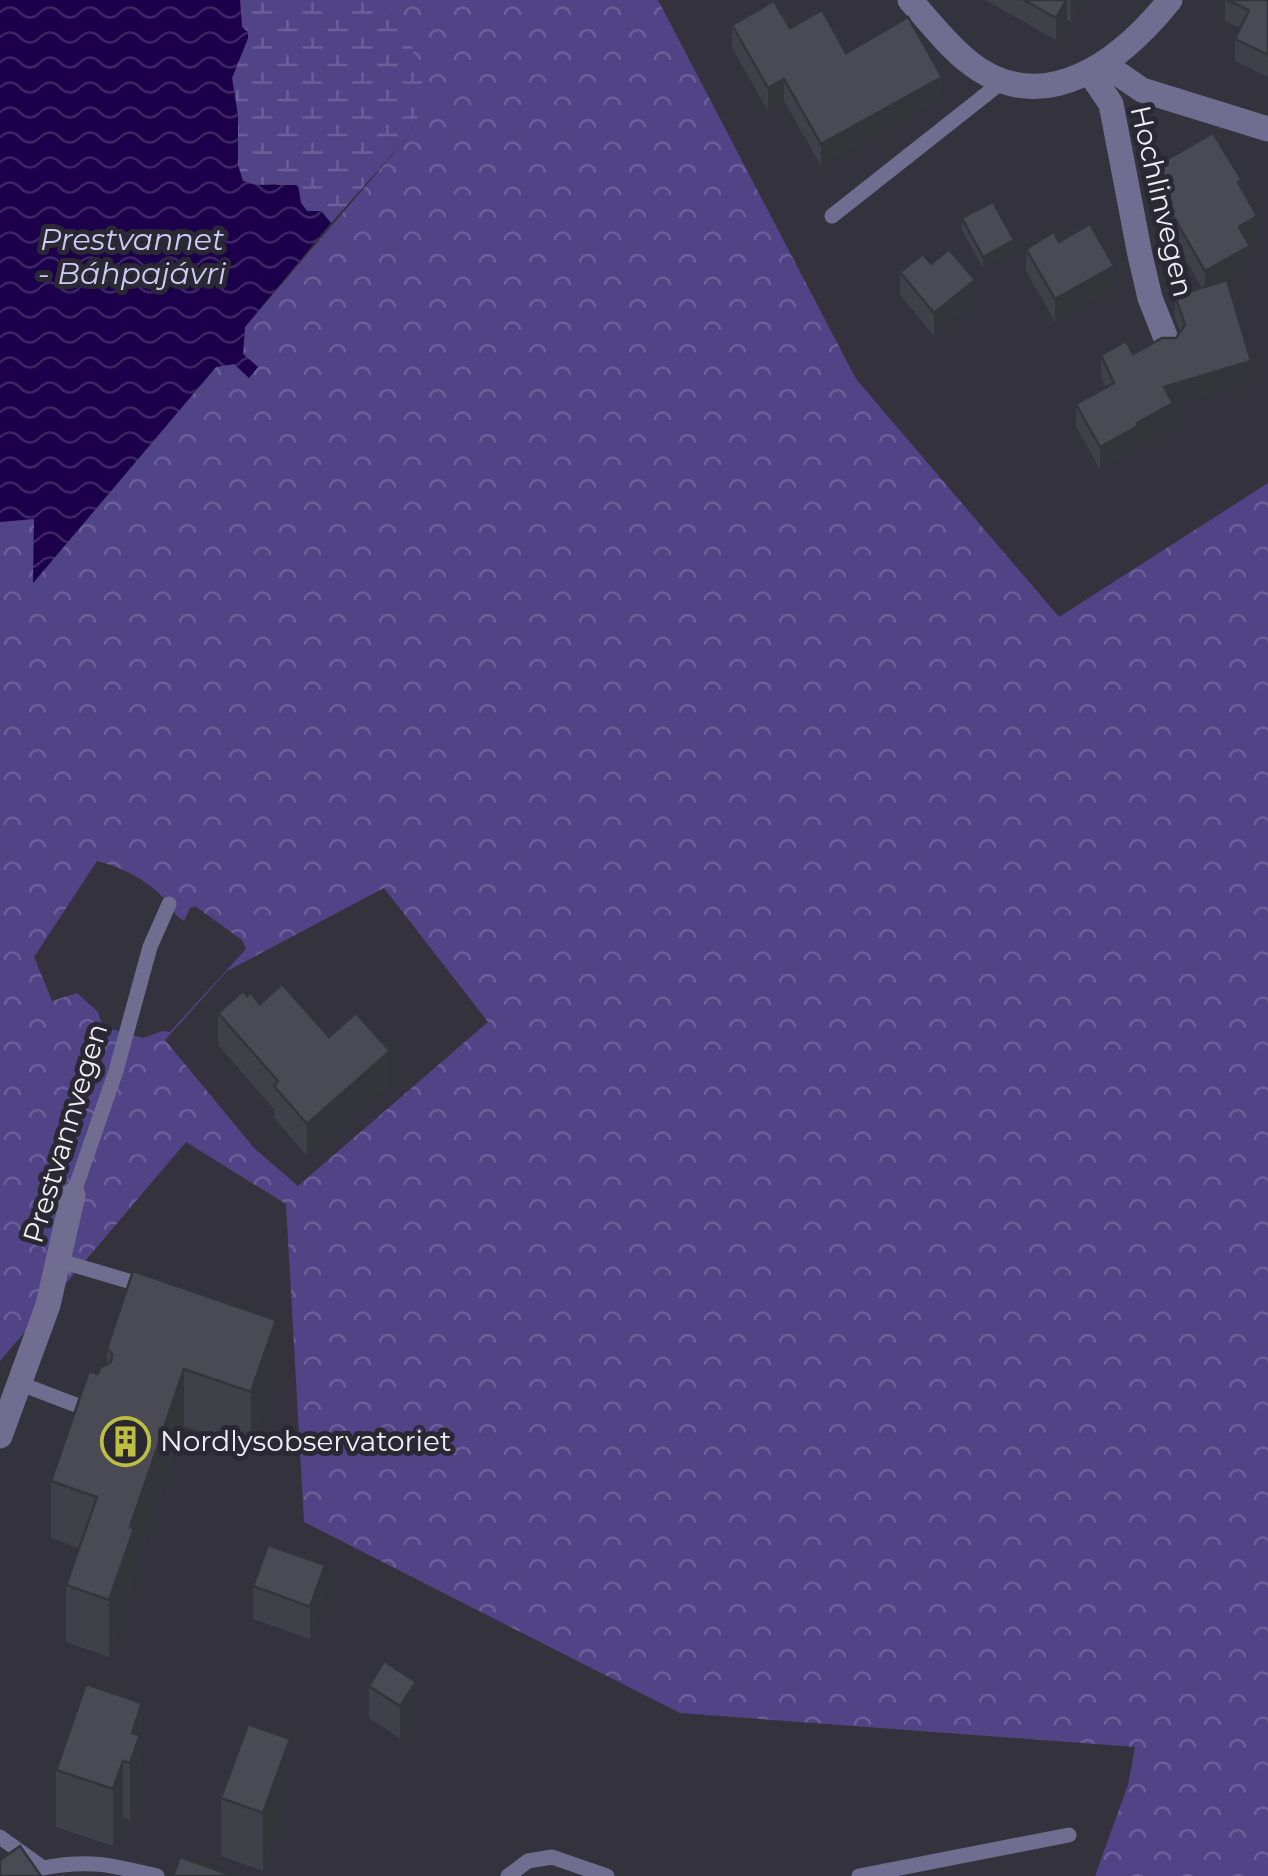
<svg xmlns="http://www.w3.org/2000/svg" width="1268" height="1876" viewBox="0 0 1268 1876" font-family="Montserrat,sans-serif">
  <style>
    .forest { fill: url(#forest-crowns); fill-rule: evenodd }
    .wetland { fill: url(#wetland-marsh) }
    .water { fill: url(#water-waves) }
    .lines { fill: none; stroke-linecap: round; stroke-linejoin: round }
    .service { stroke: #716d90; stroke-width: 15 }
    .minor { stroke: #716d90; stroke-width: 25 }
    .wall { fill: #404048 }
    .shaded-wall { fill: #34343b }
    .building { fill: #4a4a54; stroke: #34343b; stroke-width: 2.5 }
    .labels { text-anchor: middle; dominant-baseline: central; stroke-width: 10; stroke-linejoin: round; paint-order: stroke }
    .street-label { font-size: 28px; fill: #efeef5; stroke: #2a2933 }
    .poi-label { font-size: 28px; fill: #efeef5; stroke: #2a2933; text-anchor: start }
    .water-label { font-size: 30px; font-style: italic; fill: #cecaf5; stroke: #2a2933 }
  </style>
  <defs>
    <pattern id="forest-crowns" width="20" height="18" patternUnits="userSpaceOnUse" patternTransform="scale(2.5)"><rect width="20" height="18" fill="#504487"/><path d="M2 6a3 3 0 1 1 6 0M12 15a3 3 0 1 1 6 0" fill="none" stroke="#6a5f99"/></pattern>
    <pattern id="wetland-marsh" width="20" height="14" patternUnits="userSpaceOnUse" patternTransform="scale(2.5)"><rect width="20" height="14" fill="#504487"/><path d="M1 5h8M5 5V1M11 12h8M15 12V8" fill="none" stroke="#6a5f99"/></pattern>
    <pattern id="water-waves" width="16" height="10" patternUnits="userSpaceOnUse" patternTransform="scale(2.5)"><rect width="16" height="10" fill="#1c004b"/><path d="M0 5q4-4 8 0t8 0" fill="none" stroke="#3d2666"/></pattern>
  </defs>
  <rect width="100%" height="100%" fill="#34333d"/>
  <path class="forest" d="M378,0H658L856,379L1059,617L1268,483V1876H1095L1128,1785L1135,1747L680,1713L304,1522L286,1204L186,1142L0,1361V522L34,518V582L216,367L234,364L257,368L243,354L245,327L406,139L421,111L411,45ZM97,861C124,868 150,881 168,903C174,911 174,915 184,921L190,908L195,906L242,940L246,949L170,1032L162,1031L143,1038L103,1027L98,1012L77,993L52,1001L34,957ZM384,888L488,1022L298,1186L254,1148L165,1040L227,971Z"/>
  <path class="wetland" d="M240,0H378L411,44L422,82L421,111L406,139L331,223L321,211H307L301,203L276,184L257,185L243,182L238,165V116L232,78L248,38L242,28Z"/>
  <path class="water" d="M0,0H240L242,27L248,32V38L232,78L238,116V165L243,181L257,185H298L301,203L307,211H321L331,223L245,327L243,354L258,367L249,378L234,364L216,367L33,583L34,519L0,522Z"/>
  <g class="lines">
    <path class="service" d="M832,216L1003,81
      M73,1195L116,1071L150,947L169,904
      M57,1260L149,1287
      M21,1384L97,1413
      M0,1837L43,1868C89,1859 112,1865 157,1876
      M508,1876L528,1861L552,1857L607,1876
      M859,1876L1069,1835"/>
    <path class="minor" d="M910,0C929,21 947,45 970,63C1045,121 1122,60 1170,0
      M1104,64L1142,90L1268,129
      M1090,73L1111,104L1140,255L1150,298L1169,346
      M0,1436L48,1305L73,1195"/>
  </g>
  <path class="wall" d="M985,0H1084L1071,22L1067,20L1056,40Z
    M1225,0H1268V77L1235,61V39L1240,28L1225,21Z
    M732,25L846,53L942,99L821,166L784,101L768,111L732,48Z
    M1147,171L1242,188L1257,237L1248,243L1250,267L1226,281L1251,384L1173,406V425L1138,445V448L1100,470L1076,426V404L1106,387L1101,377V355L1133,354L1176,338L1180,332L1175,318V296L1202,288L1147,192Z
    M962,218L1014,252L983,268L962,230Z
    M1059,242L1114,288L1055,322L1026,271V249Z
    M931,264L975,302L934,336L900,295V272Z
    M247,996L260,1004L329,1037L390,1084L307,1156L274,1118V1109L218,1045V1013Z
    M107,1348L276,1377L251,1450L184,1426L134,1572V1586L109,1657L66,1642V1585L79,1548L51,1538V1481L98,1374L107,1364Z
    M253,1586L325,1598L310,1639L253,1619Z
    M86,1684L142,1761L140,1769V1793L130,1820L123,1818L113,1846L56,1827V1770Z
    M369,1686L416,1714L400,1738L369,1718Z
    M290,1796L263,1871L221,1856V1798Z"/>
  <path class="shaded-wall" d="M1066,0H1067V20L1056,40V18Z
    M1071,0H1084L1071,22Z
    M942,77V99L821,166V144Z
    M784,79V101L768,111V88Z
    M1257,216V237L1239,248V227Z
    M1014,240V252L983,268V257Z
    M1250,246V267L1205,293V271Z
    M1114,266V288L1055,322V299Z
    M975,280V302L934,336V313Z
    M1251,361V384L1173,406V425L1138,445V448L1100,470V447L1137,423L1164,387Z
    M390,1051V1084L307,1156V1124Z
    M276,1320V1377L251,1450V1392Z
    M184,1369V1426L134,1572V1586L109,1657V1600L130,1527Z
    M325,1565V1598L310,1639V1607Z
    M416,1682V1714L400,1738V1706Z
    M142,1703V1761L140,1769V1793L130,1820V1763L132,1733Z
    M290,1739V1796L263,1871V1813Z
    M123,1761V1818L113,1846V1789Z"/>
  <path class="building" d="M1024,0H1066L1056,18Z
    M1227,0H1268V55L1235,39L1249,10Z
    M774,1L790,28L822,10L846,53L908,17L942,77L821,144L784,79L768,88L732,25Z
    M1213,133L1242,180L1238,182L1257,216L1239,227L1250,246L1205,271L1147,171Z
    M993,202L1014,240L983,257L962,218Z
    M1090,224L1114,266L1055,299L1026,249L1054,232L1059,242Z
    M949,249L975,280L934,313L900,272L923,254L931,264Z
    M1227,280L1251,361L1164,387L1173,403L1137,423L1138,426L1100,447L1076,404L1114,383L1101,355L1126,341L1133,354L1162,338H1176L1185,325L1175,296Z
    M282,984L329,1037L356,1013L390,1051L307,1124L274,1086L278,1081L218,1013L243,991L247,996L250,992L260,1004Z
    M133,1271L276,1320L251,1392L184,1369L130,1527L134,1529L109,1600L66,1585L97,1497L51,1481L89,1371L98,1374L100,1368L111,1362L112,1354L107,1348Z
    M268,1545L325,1565L310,1607L253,1586Z
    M384,1661L416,1682L400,1706L369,1686Z
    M86,1684L142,1703L132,1733L140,1735L130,1763L123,1761L113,1789L56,1770Z
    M248,1724L290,1739L263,1813L221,1798Z
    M20,1846L41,1876H0V1860Z
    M180,1857L233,1876H173Z"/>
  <defs>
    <symbol id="building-ring" viewBox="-11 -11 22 22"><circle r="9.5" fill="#2a2933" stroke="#bebf42" stroke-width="1.5"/><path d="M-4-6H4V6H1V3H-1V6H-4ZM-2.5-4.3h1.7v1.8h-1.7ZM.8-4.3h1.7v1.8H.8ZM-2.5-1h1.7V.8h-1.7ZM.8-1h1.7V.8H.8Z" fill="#bebf42"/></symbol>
  </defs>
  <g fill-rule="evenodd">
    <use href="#building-ring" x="98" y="1414" width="55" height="55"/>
  </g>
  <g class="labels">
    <g class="street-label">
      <text transform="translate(1162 201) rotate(77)">Hochlinvegen</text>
      <text transform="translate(65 1133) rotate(-73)">Prestvannvegen</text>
    </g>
    <g class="poi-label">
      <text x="160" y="1441">Nordlysobservatoriet</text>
    </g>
    <g class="water-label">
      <text x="132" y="239">Prestvannet<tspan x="132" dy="34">- Báhpajávri</tspan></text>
    </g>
  </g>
</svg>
